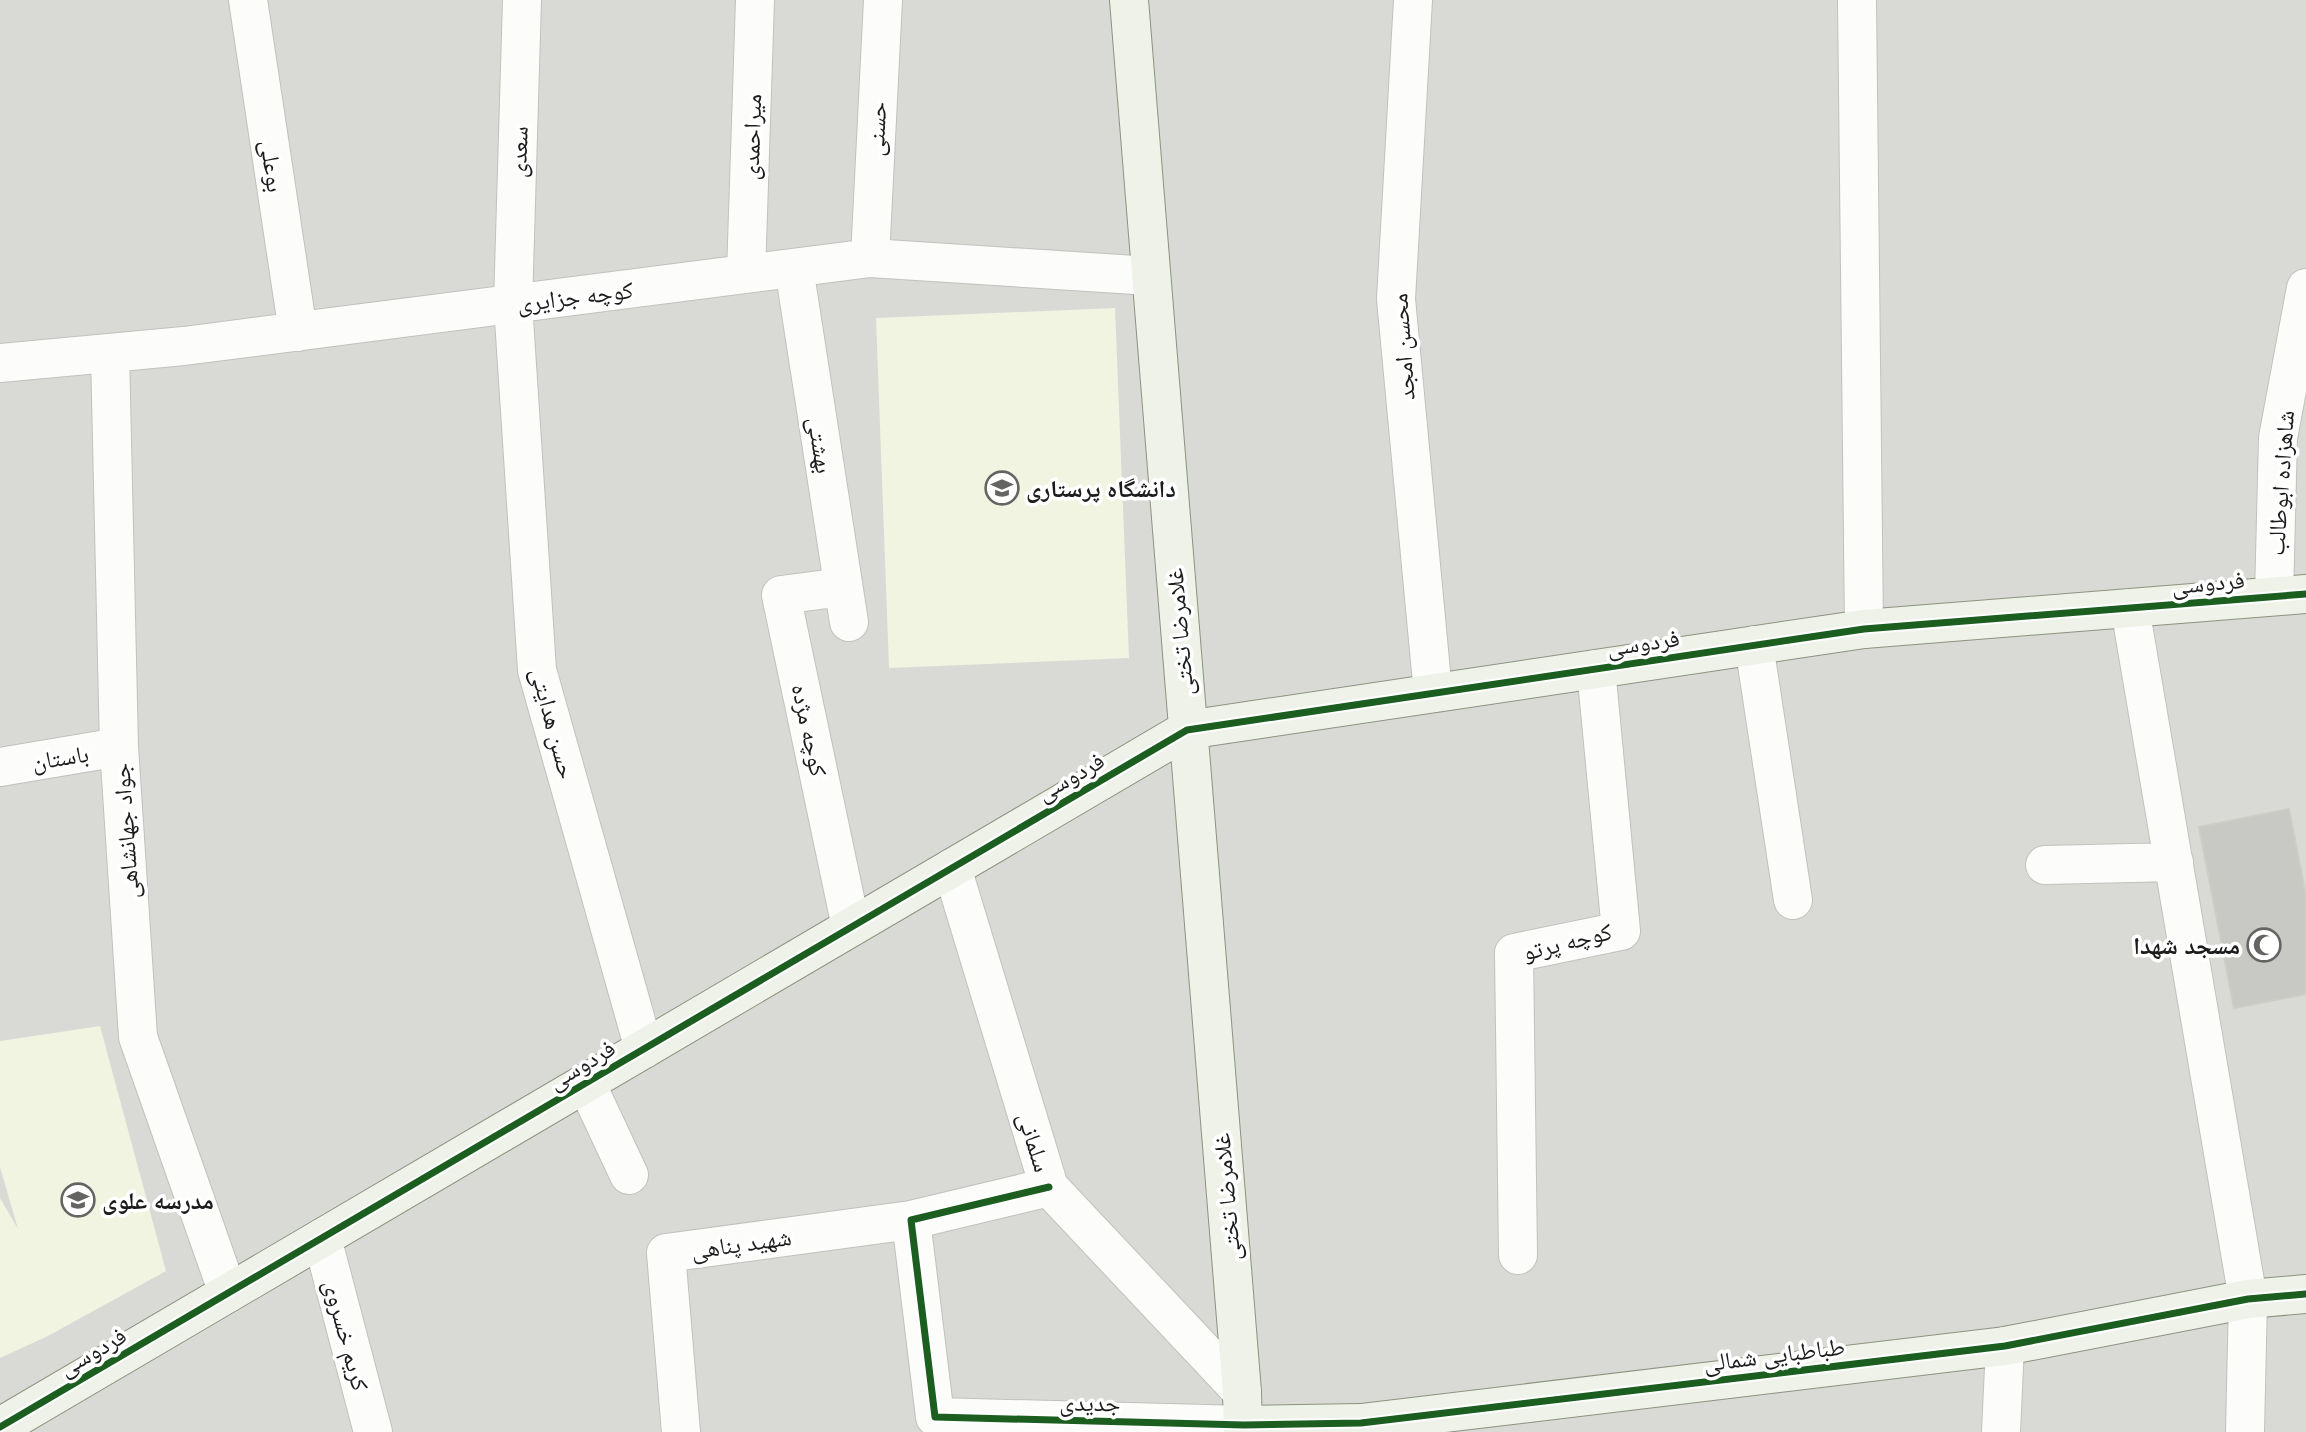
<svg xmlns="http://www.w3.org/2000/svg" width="2306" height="1432" viewBox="0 0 2306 1432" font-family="Mulish,'Noto Naskh Arabic',sans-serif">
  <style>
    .residential { fill: #d9d9d6 }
    .education { fill: #f0f4e0 }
    .building { fill: #c8c8c4; stroke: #cdccc6; stroke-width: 2 }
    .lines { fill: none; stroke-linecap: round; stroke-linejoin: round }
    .street-casing { stroke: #c1c1bf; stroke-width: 40 }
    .secondary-casing { stroke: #8c937e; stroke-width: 40 }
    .street { stroke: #fcfcfb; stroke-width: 38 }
    .secondary { stroke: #eff2e9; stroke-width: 38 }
    .cycleway-casing { stroke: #fff; stroke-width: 11 }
    .cycleway { stroke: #1b5e20; stroke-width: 7 }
    .labels { text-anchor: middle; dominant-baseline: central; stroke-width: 7; stroke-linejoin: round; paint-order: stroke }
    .street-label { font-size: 24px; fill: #1c1c1c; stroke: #fff }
    .poi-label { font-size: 24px; font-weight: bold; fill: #1c1c1c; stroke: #fff; text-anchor: start }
  </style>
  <rect width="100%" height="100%" fill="#eaeae4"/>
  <path class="residential" d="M0,0H2306V1432H0Z"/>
  <path class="education" d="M1115,308L1129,658L889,668L876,318Z
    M100,1026L166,1271L48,1336L0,1358V1198L18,1229L0,1167V1041Z"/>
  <path class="building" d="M2289,809L2306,896V994L2234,1008L2199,827Z"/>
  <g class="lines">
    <defs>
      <path id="street" d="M248,0L298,332
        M522,0L513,304L537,670L644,1049
        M1413,0L1396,299L1433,693
        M1857,0L1864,629
        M870,258L883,0
        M794,268L849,622
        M746,274L755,0
        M110,353L119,747L138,1037L228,1293
        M0,363L184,346L870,258L1151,276
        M843,587L781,595L851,927
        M2274,596L2278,438L2306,288
        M2130,608L2248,1299L2245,1432
        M1754,645L1793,900
        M0,767L119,747
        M2045,865L2174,862
        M952,868L1049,1187L1242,1392
        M586,1083L629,1175
        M1049,1187L911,1220L935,1417L1244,1425
        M322,1238L373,1432
        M1518,1255L1514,953L1621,931L1596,669
        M681,1432L666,1253L911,1220
        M2001,1432L2005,1346"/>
      <path id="secondary" d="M1129,0L1242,1392L1243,1432
        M1244,1425L1361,1423L2005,1346L2248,1299L2306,1294
        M0,1427L1187,730L1864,629L2306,594"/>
    </defs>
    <use href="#street" class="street-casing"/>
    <use href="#secondary" class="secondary-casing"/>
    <use href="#street" class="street"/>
    <use href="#secondary" class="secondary"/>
    <defs>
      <path id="cycleway" d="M1049,1187L911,1220L935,1417L1244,1425L1361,1423L2005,1346L2248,1299L2306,1294
        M0,1427L1187,730L1864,629L2306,594"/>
    </defs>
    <use href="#cycleway" class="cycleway-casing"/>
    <use href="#cycleway" class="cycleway"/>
  </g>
  <defs>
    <symbol id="university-ring" viewBox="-11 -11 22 22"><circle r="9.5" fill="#fff" stroke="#646462" stroke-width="1.5"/><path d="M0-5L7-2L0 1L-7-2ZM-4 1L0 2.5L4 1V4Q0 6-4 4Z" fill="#646462"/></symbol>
    <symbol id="mosque-ring" viewBox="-11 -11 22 22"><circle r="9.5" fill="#fff" stroke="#646462" stroke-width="1.5"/><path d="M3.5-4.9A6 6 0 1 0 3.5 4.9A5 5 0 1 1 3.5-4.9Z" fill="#646462"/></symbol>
    <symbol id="school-ring" viewBox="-11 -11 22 22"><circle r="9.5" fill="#fff" stroke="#646462" stroke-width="1.5"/><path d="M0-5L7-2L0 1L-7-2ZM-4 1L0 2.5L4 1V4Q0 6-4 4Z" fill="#646462"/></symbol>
  </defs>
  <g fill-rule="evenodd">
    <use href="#university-ring" x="983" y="469" width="38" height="38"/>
    <use href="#mosque-ring" x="2245" y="926" width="38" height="38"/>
    <use href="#school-ring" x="59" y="1181" width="38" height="38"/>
  </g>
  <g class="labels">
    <g class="street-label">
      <text transform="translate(876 129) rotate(-87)">حسنی</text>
      <text transform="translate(751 137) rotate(-88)">میراحمدی</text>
      <text transform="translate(518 152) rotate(-88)">سعدی</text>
      <text transform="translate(273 166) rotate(82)">بوعلی</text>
      <text transform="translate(575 296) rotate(-7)">کوچه جزایری</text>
      <text transform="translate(1402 347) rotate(-94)">محسن امجد</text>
      <text transform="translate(821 445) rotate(81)">بهشتی</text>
      <text transform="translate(2280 483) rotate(-86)">شاهزاده ابوطالب</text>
      <text transform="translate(2208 582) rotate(-5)">فردوسی</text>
      <text transform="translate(1179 632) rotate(-95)">غلامرضا تختی</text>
      <text transform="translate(1643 642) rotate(-8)">فردوسی</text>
      <text transform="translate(554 723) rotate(75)">حسن هدایتی</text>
      <text transform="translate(810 730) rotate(78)">کوچه مژده</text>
      <text transform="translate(60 757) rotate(-9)">باستان</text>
      <text transform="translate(1070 776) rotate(-30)">فردوسی</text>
      <text transform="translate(125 831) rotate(-94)">جواد جهانشاهی</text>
      <text transform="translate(1567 941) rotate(-14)">کوچه پرتو</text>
      <text transform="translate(581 1064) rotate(-31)">فردوسی</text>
      <text transform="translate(1035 1142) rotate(73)">سلمانی</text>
      <text transform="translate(1226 1197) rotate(-95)">غلامرضا تختی</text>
      <text transform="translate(741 1243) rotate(-8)">شهید پناهی</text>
      <text transform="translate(347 1335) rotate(75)">کریم خسروی</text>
      <text transform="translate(92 1351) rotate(-30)">فردوسی</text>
      <text transform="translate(1774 1354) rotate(-7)">طباطبایی شمالی</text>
      <text transform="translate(1090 1402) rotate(1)">جدیدی</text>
    </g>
    <g class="poi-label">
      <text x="1026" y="488">دانشگاه پرستاری</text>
      <text x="2240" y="945" text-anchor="end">مسجد شهدا</text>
      <text x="102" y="1200">مدرسه علوی</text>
    </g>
  </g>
</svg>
